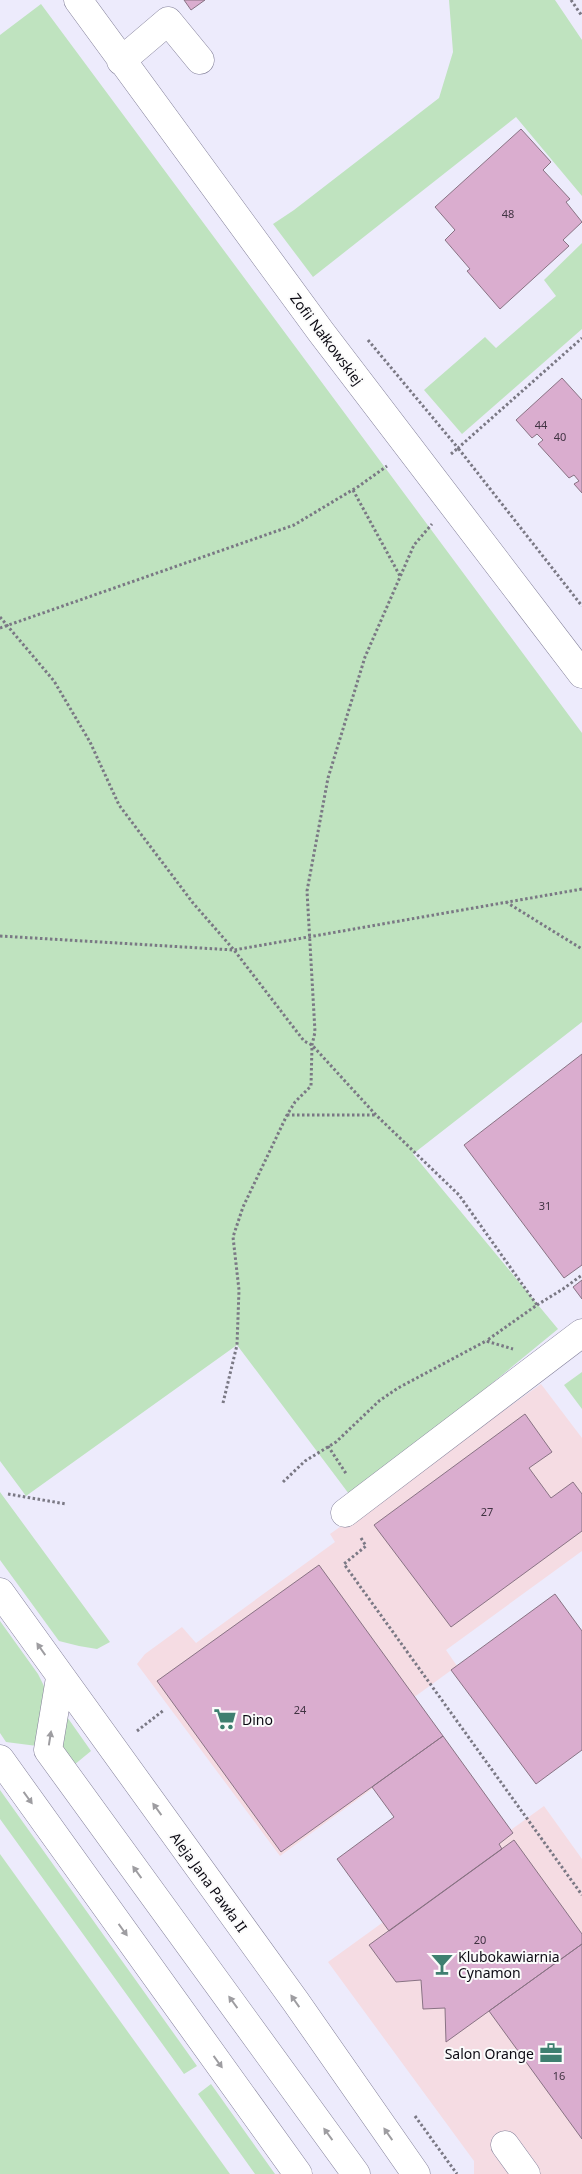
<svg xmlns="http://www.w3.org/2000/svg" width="582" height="2174" viewBox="0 0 582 2174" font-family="'Noto Sans',sans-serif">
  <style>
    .commercial { fill: #f5dce3 }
    .green { fill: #bfe3bf }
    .building { fill: #daadcf; stroke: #897384 }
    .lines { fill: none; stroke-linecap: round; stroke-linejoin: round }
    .minor-casing { stroke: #84819a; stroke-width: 29 }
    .path { stroke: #7a7884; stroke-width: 3; stroke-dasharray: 2.5 2.5; stroke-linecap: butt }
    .minor { stroke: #fff; stroke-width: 28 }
    .oneway { fill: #9e9da1 }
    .labels { text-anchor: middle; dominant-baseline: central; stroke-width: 4; stroke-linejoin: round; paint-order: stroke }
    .number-label { font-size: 11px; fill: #403342 }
    .street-label { font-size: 14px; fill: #0c0a13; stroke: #fbfbfb }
    .poi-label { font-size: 14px; fill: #0c0a13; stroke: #fbfbfb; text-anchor: start }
  </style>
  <rect width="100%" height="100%" fill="#edebfc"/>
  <path class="commercial" d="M541,1384L582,1438V1551L446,1650L457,1666L413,1698L442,1738L280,1856L137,1664L145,1654L182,1627L196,1643L335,1542L330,1534Z
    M544,1806L582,1859V2174H474V2161L328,1962Z"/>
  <path class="green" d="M449,0H555L582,40V196L516,117L313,277L273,224L294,210L439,98L453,52Z
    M41,4L582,733V1022L413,1154L558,1329L352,1498L237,1345L26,1496L0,1461V35Z
    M582,243V329L462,434L424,390L485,337L496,348L556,296L544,280Z
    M582,1372V1409L564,1385Z
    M0,1492L110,1642L97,1649L79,1646L59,1641L0,1560Z
    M0,1621L38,1674L47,1692L37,1746L6,1742L0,1733Z
    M65,1714L91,1751L74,1765L59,1745Z
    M0,1790L197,2066L184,2074L0,1819Z
    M0,1854L230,2174H0Z
    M211,2084L275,2174H255L198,2094Z"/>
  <path class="building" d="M184,0H205L191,10Z
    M521,129L551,162L543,170L570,199L566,202L582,222L563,240L569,246L500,309L467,271L470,269L445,240L455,230L435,207Z
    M562,378L582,400V493L574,484L579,481L574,475L569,478L538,444L543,440L537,434L532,438L516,420Z
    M582,1054V1265L564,1278L464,1145Z
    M582,1280V1299L573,1287Z
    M525,1414L552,1452L529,1468L551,1498L573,1482L582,1494V1531L451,1627L374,1525Z
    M319,1565L443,1736L281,1852L157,1681Z
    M555,1594L582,1631V1750L536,1784L451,1670Z
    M443,1736L513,1833L499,1844L502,1849L389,1931L337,1859L394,1817L372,1787Z
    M514,1840L582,1934V1944L446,2042L445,2008L423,2009L421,1980L396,1982L369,1945Z
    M582,1944V2139L489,2011Z"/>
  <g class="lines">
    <defs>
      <path id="minor" d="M78,0L321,332L582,674
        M121,61L168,21L200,60
        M345,1513L582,1333
        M0,1592L296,2002L416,2174
        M60,1678L48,1750L356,2174
        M0,1759L298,2174
        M505,2145L526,2174"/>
    </defs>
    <use href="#minor" class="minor-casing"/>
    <path class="path" d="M571,0L582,16
      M368,340L458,448L582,338
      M451,454L458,448L582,606
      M353,490L400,576
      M0,617L54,681L90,742L119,805L193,903L234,950L304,1041L312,1045L376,1115L459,1195L537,1305L486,1341
      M0,628L294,525L359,486L387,466
      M506,902L582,949
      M0,936L234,950L582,889
      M287,1115H376
      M537,1305L563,1289L582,1275
      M223,1403L237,1345L239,1290L233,1237L243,1207L287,1115L295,1102L311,1086L312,1045L315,1032L307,891L328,778L365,657L414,545L432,524
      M328,1446L347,1475
      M283,1482L305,1461L336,1442L379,1401L398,1388L486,1341L513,1349
      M8,1494L66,1504
      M361,1538L366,1546L344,1564L582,1895
      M137,1731L164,1710
      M415,2116L457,2174"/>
    <use href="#minor" class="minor"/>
  </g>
  <defs><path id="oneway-solid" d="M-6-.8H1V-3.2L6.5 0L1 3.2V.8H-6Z" transform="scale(1.25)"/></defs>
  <g class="oneway">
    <use href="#oneway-solid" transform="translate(41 1649) rotate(-125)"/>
    <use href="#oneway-solid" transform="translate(50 1738) rotate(-81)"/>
    <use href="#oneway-solid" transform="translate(28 1798) rotate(54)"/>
    <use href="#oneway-solid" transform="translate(157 1809) rotate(-126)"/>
    <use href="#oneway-solid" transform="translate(137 1872) rotate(-126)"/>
    <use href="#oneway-solid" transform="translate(123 1930) rotate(54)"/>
    <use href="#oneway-solid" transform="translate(295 2001) rotate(-125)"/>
    <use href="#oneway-solid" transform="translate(233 2002) rotate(-126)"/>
    <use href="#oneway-solid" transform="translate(218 2062) rotate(54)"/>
    <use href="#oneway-solid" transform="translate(328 2134) rotate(-126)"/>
    <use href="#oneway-solid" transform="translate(388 2134) rotate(-125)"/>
  </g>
  <defs>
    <symbol id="supermarket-bare" viewBox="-9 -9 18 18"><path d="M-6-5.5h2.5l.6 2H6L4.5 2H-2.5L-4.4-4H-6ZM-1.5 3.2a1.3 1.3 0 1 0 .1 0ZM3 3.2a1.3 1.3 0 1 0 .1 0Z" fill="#3e7f70" stroke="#fbfbfb" stroke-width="2.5" paint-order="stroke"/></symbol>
    <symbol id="bar-bare" viewBox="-9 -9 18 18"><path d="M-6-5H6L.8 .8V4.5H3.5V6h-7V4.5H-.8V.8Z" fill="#3e7f70" stroke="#fbfbfb" stroke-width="2.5" paint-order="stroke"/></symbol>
    <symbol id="office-bare" viewBox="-9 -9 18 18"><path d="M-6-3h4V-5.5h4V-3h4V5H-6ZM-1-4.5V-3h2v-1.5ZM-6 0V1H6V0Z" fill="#3e7f70" stroke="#fbfbfb" stroke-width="2.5" paint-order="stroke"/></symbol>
  </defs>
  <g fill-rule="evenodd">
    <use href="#supermarket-bare" x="209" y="1703" width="32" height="32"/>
    <use href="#bar-bare" x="426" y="1948" width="32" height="32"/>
    <use href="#office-bare" x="535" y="2037" width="32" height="32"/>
  </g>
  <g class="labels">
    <g class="number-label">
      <text x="508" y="213">48</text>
      <text x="541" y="424">44</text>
      <text x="560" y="436">40</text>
      <text x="545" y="1205">31</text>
      <text x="487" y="1511">27</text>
      <text x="300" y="1709">24</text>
      <text x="480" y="1939">20</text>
      <text x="559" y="2075">16</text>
    </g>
    <g class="street-label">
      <text transform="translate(327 339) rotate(53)">Zofii Nałkowskiej</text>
      <text transform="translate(209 1882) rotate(54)">Aleja Jana Pawła II</text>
    </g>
    <g class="poi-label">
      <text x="242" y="1719">Dino</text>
      <text x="458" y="1956">Klubokawiarnia<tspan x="458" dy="16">Cynamon</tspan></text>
      <text x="534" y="2053" text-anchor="end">Salon Orange</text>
    </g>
  </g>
</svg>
